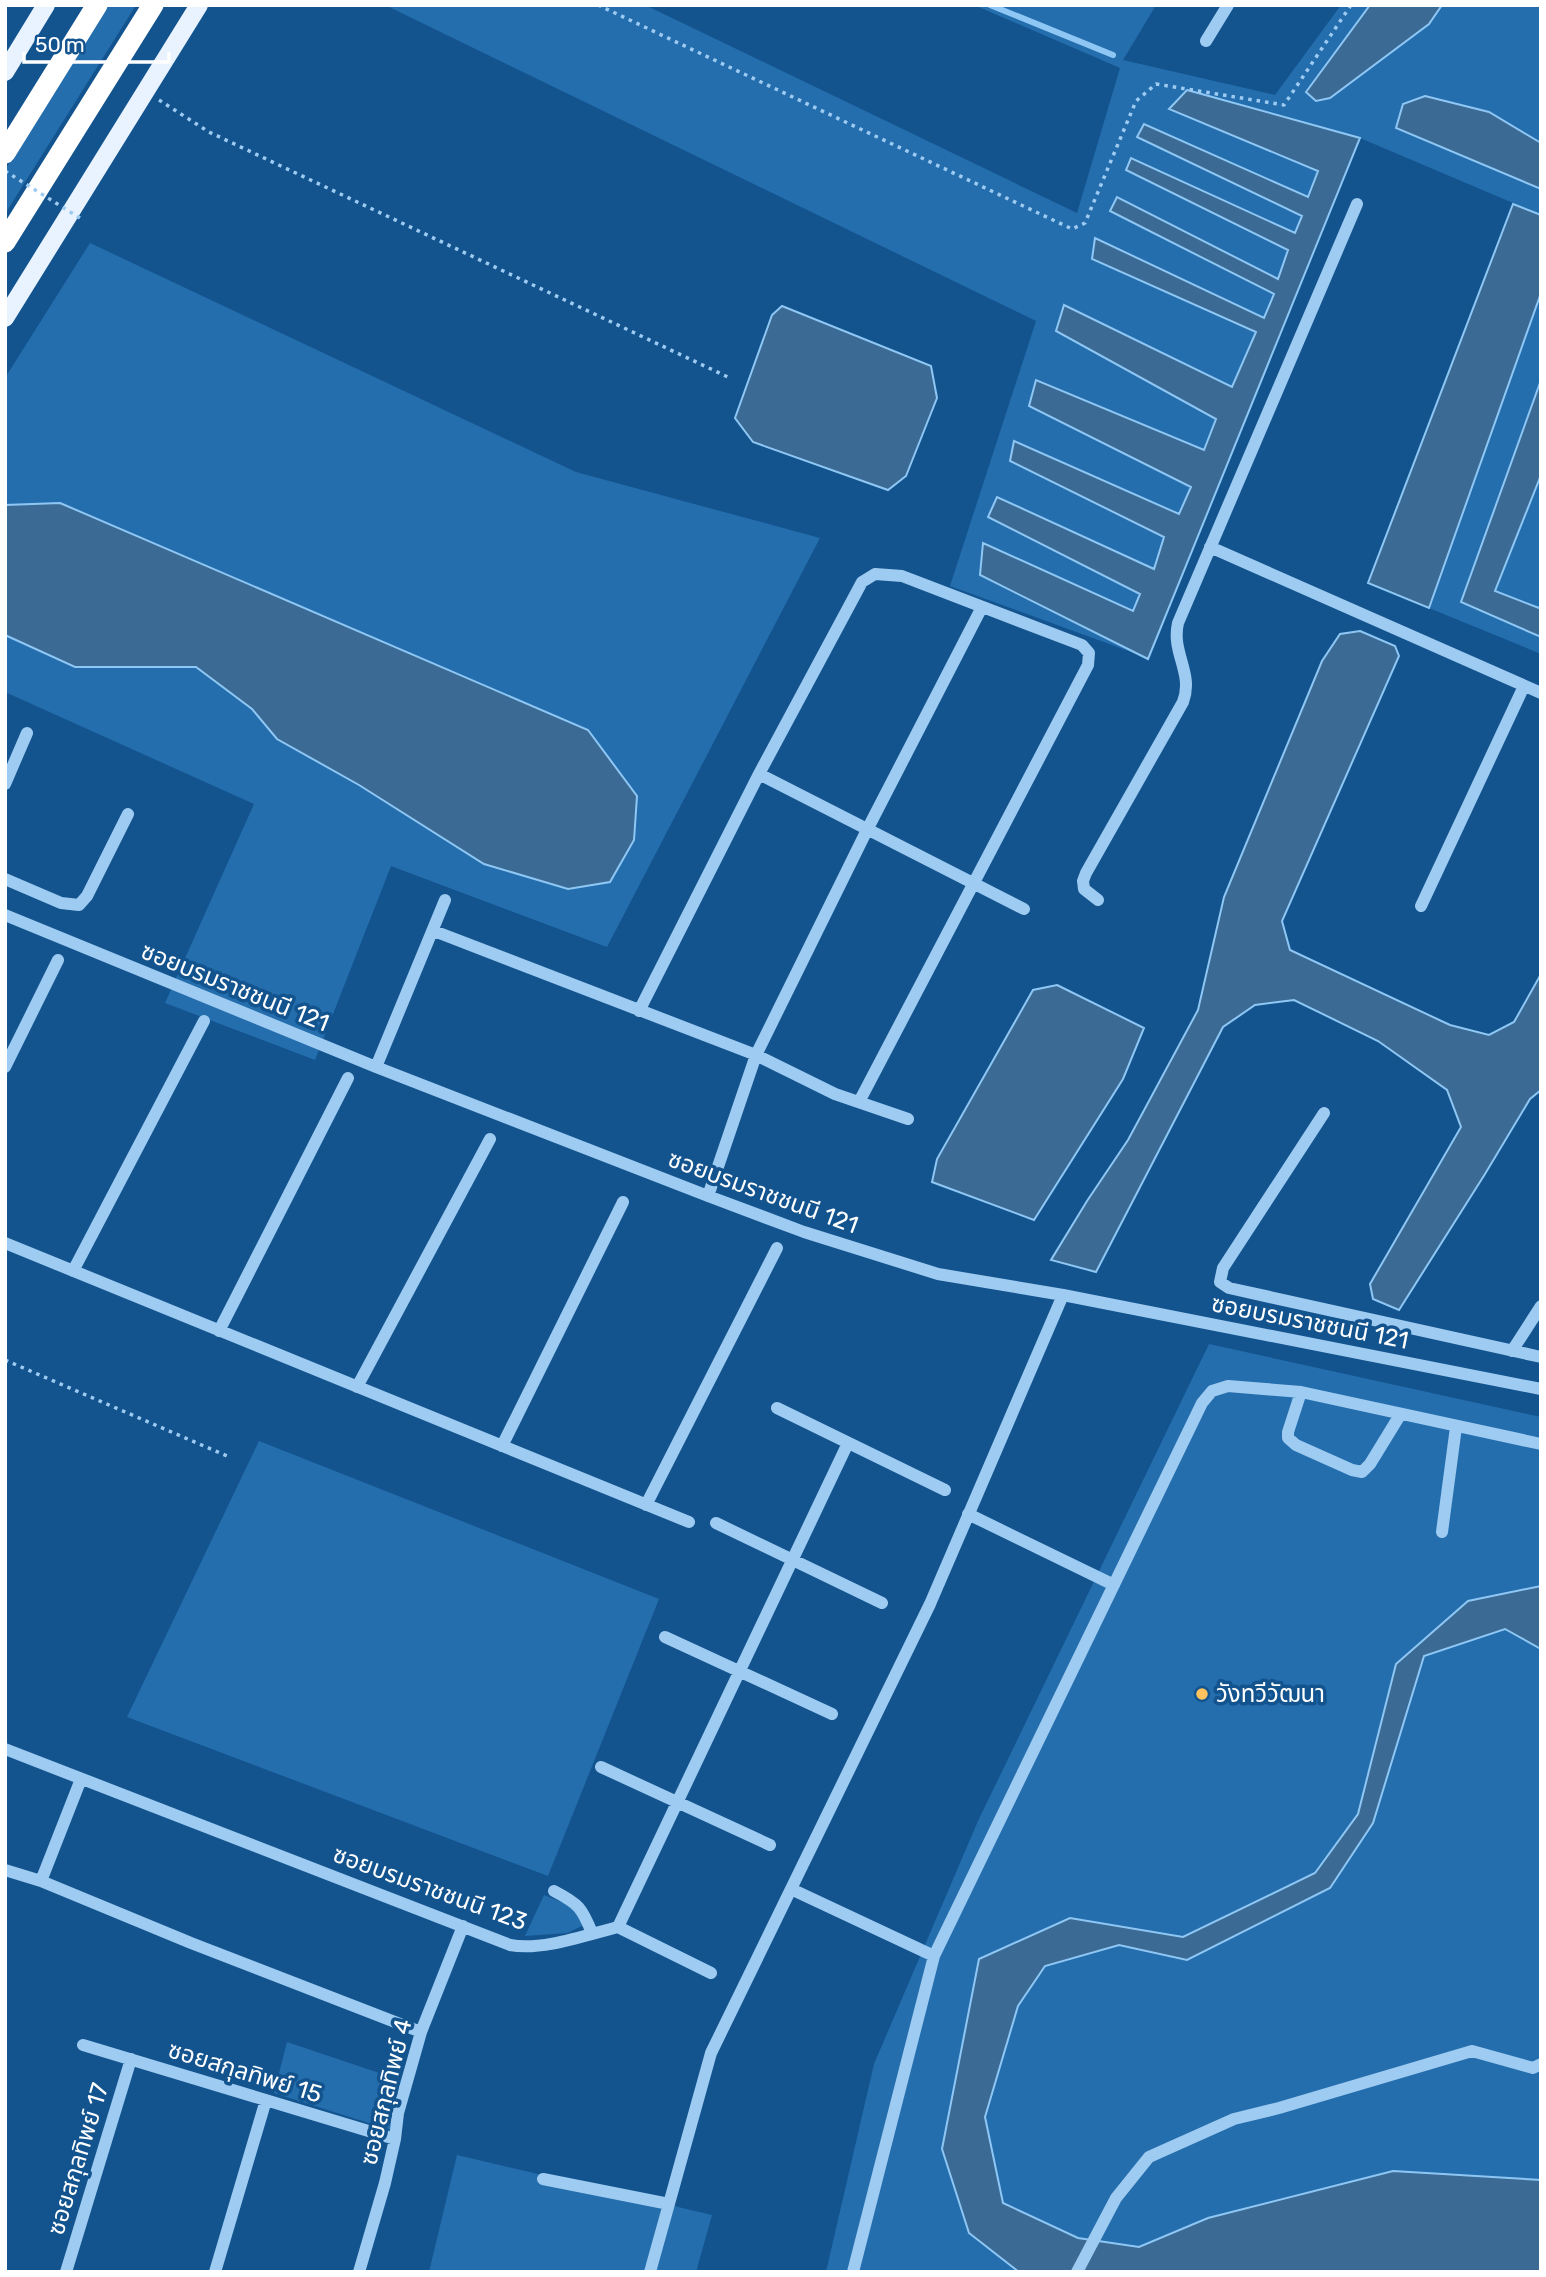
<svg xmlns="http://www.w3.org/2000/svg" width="1546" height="2277" viewBox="0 0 1546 2277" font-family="Rubik,'Noto Sans Thai',sans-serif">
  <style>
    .green { fill: #256eae }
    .water { fill: #3b6a95; stroke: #8fc7f4; stroke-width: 2 }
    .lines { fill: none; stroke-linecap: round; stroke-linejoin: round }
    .stream { stroke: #8fc7f4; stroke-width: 6 }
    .path { stroke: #9ecbf1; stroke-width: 3.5; stroke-dasharray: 3.5 5; stroke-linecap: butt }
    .minor { stroke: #9ecbf1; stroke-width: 12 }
    .major { stroke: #e8f3ff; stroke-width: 18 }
    .highway { stroke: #fff; stroke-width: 21 }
    .path-bridge { stroke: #9ecbf1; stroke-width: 3.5; stroke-dasharray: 3.5 5; stroke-linecap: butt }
    .poi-dot { fill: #ffc25e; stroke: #13548f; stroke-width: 2.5 }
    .labels { text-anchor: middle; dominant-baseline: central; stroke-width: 7; stroke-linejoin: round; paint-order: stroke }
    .street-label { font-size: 24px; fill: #fff; stroke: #13548f }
    .poi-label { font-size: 24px; fill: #fff; stroke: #13548f; text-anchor: start }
  </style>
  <rect width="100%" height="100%" fill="#13548f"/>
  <path class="green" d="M108,5H136L5,214V170Z
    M385,5H645L1077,213L1120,68L974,5H1156L1123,60L1275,95L1341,5H1370L1306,91L1330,98L1429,24L1442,5H1541V143L1489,112L1396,128L1541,189V215L1360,138L1187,90L1170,109L1318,171L1308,197L1144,124L1137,137L1302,216L1295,233L1132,158L1127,169L1289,250L1278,280L1118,197L1111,212L1274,294L1264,319L1095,238L1092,259L1256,332L1232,387L1065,305L1057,331L1216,419L1204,450L1036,380L1029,406L1191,487L1179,514L1015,441L1010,461L1164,537L1154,569L997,497L989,517L1140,593L1133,612L983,544L980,575L1134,653L950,586L1036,321Z
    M90,243L576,472L820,538L607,947L391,866L315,1060L165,1003L254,804L5,692V378Z
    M1541,293V380L1461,601L1541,637V654L1429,608Z
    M1541,475V606L1540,608L1495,592Z
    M1209,1344L1541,1417V2272H826L874,2064L978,1821Z
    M259,1441L659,1599L548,1876L127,1717Z
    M544,1895L576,1908L584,1925L567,1933L525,1936Z
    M287,2042L403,2081L391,2130L274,2093Z
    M457,2155L712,2215L696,2272H429Z"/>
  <path class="water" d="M1370,5H1442L1429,24L1330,98L1316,101L1306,92Z
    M1187,90L1360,138L1148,659L980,575L983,543L1133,611L1140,594L988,517L997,497L1154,569L1164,537L1010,461L1014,441L1179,514L1191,487L1029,406L1036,380L1204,450L1216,419L1056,331L1064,305L1232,387L1256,332L1092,259L1095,238L1264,318L1274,294L1110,211L1117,197L1278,279L1288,250L1126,170L1131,158L1295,233L1302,216L1137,137L1144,124L1308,197L1318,171L1169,109Z
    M1425,96L1489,112L1541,143V189L1396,128L1403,104Z
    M1513,204L1541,215V293L1429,608L1368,583Z
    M782,306L931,366L937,398L906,476L888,490L753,442L735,418L772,315Z
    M1541,380V475L1495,591L1539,608L1541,606V637L1461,602Z
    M60,503L588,730L637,796L634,840L610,882L568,889L484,864L359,785L277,739L252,709L196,667H75L5,635V505Z
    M1360,631L1395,646L1399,656L1282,921L1290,950L1450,1025L1489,1035L1514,1022L1541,974V1090L1530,1099L1485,1174L1399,1310L1373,1299L1370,1284L1461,1127L1447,1090L1378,1041L1294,1000L1255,1005L1223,1027L1096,1272L1051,1260L1087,1201L1128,1140L1198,1010L1224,897L1322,661L1340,634Z
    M1057,985L1144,1028L1123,1079L1034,1220L932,1182L937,1159L1033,990Z
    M1541,1586V1649L1505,1629L1424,1656L1373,1823L1330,1888L1187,1960L1119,1945L1045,1966L1018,2006L985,2117L1003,2203L1078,2238L1139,2247L1208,2218L1393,2171L1541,2180V2272H1019L969,2233L942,2149L979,1959L1070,1918L1183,1937L1315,1873L1358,1814L1396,1664L1468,1601Z"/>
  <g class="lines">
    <path class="stream" d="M990,5L1113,55"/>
    <path class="path" d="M598,5L1072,229L1085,223L1136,101L1156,84L1284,105L1351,5
      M159,100L209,132L730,378
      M5,1360L227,1456"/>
    <path class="minor" d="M1206,41L1228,5
      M1210,547L1541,693
      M759,774L1024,909
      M5,784L27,733
      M5,879L61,903L79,905L87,896L128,814
      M1098,900L1084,889L1083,881L1086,873L1183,702C1194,673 1171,653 1178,623L1357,204
      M1421,906L1524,686
      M5,915L376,1067L708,1196L804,1232L938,1274L1063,1295L1541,1389
      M434,931L756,1055L835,1094L908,1119
      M639,1011L759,774L862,582L875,574L902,576L1082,645L1089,653L1088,665L859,1102
      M5,1067L58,960
      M376,1067L445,900
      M1324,1113L1223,1268L1220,1282L1229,1288L1541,1357
      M708,1196L756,1055L867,830L982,607
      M5,1243L689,1522
      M73,1271L204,1021
      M219,1331L348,1078
      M1512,1351L1541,1306
      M357,1387L490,1139
      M1301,1392L1288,1432V1438L1296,1445L1352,1470L1362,1472L1370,1464L1400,1415
      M777,1408L945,1490
      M502,1446L623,1202
      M646,1505L777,1248
      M968,1514L1114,1585
      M716,1523L882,1603
      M1442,1532L1456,1427
      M665,1637L832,1714
      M5,1749L510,1945C542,1951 586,1935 618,1927L848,1443
      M601,1767L770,1845
      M5,1870L41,1881L191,1943L421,2032
      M41,1881L81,1779
      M791,1889L934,1956
      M554,1891C579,1904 582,1908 592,1933
      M618,1927L711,1973
      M83,2045L395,2139
      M543,2179L669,2204
      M66,2272L131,2059
      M215,2272L266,2100
      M359,2272L385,2183L395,2139L398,2113L421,2032L463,1926
      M650,2272L711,2053L930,1604L1063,1295
      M853,2272L934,1956L1202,1403L1212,1391L1228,1386L1301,1392L1541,1444
      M1077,2272L1116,2198L1149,2157L1234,2119L1279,2108L1472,2051L1533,2068L1541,2064"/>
    <path class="major" d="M5,72L46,5
      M5,318L199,5"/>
    <path class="highway" d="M5,153L97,5
      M5,242L153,5"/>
    <path class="path-bridge" d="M5,171L83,220"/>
  </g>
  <circle class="poi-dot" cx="1202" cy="1694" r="7"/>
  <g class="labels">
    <g class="street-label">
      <text transform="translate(235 987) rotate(22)">ซอยบรมราชชนนี 121</text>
      <text transform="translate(763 1192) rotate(20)">ซอยบรมราชชนนี 121</text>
      <text transform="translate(1310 1322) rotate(11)">ซอยบรมราชชนนี 121</text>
      <text transform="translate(430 1888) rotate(20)">ซอยบรมราชชนนี 123</text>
      <text transform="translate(245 2072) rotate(17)">ซอยสกุลทิพย์ 15</text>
      <text transform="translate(386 2092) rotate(-76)">ซอยสกุลทิพย์ 4</text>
      <text transform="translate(78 2159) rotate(-73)">ซอยสกุลทิพย์ 17</text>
    </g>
    <g class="poi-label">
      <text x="1216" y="1694">วังทวีวัฒนา</text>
    </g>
  </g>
  <rect width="1546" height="2277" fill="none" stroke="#ffffff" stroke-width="14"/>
  <path d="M24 52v10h145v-10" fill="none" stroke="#ffffff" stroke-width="3.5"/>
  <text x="35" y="52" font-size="21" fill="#ffffff" stroke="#13548f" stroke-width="5" paint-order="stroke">50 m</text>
</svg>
